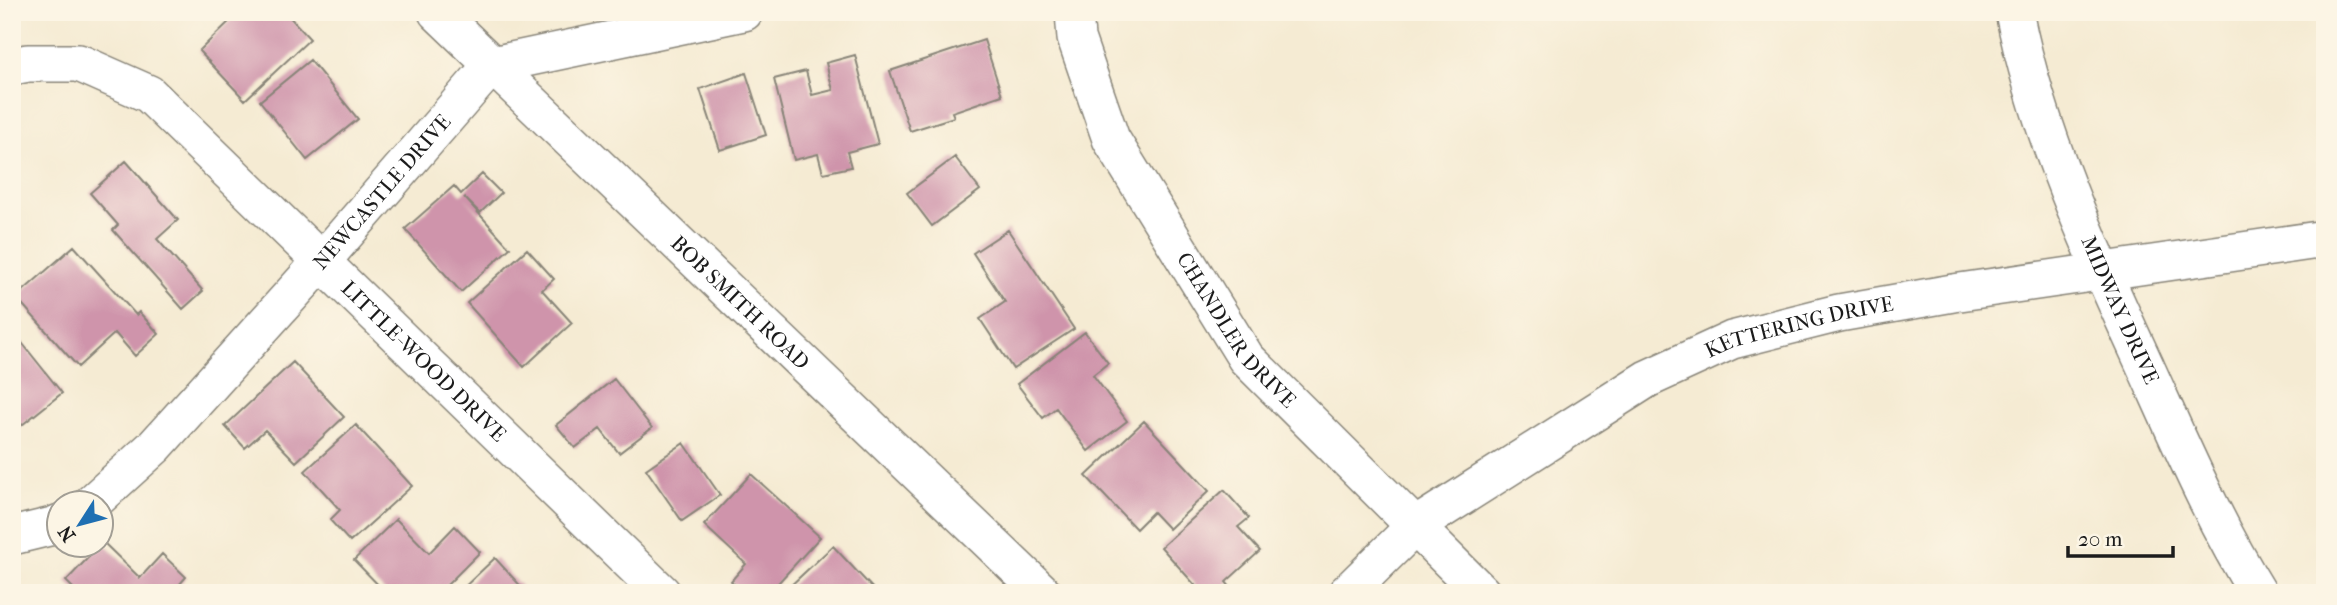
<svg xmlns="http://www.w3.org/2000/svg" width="2337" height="605" viewBox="0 0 2337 605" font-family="'IM FELL French Canon',serif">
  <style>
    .building { fill: #cf94ab }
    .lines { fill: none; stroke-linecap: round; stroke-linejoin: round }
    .minor-casing { stroke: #888478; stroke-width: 40 }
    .minor { stroke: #fff; stroke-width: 37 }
    .labels { text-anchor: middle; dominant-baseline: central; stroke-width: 5; stroke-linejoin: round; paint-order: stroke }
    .street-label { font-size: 21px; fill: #1c1c1c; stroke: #fcf5e5 }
  </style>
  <rect width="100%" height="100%" fill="#fcf5e5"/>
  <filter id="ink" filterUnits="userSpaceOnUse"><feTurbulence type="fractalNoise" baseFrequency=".0143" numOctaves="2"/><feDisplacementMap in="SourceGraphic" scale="14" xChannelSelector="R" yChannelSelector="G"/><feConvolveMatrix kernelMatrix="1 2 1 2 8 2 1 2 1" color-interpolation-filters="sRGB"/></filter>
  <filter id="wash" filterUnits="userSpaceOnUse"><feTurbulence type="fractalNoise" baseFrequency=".00686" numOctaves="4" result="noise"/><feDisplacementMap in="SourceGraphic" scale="28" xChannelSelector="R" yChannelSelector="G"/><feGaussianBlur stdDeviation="1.57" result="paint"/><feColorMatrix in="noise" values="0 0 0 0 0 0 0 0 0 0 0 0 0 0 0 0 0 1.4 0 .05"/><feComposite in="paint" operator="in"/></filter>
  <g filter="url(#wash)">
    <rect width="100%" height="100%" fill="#f5ebd3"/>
    <g id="blocks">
      <path class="building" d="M239,12H253L260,20L267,12H285L310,39L245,100L199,51Z
        M984,40L1002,95L952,112L954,117L910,131L890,71Z
        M855,55L878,144L847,152L851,167L823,173L818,154L794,160L774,79L806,71L812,95L833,90L826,63Z
        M310,60L358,119L307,160L260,101Z
        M746,73L766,135L720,150L700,89Z
        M955,157L980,190L932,226L907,193Z
        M126,161L178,220L157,239L203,291L183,309L113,230L118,225L90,193Z
        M482,174L501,193L480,213L464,197L510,248L461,292L405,229L454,186L461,194Z
        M1008,230L1074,329L1013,369L980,319L1005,302L973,253Z
        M74,246L136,315L139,312L159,334L135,356L115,333L78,367L16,297Z
        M527,249L554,279L542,290L572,323L524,367L467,303Z
        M1085,332L1108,363L1093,375L1127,421L1088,451L1056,408L1043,418L1017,384Z
        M19,339L62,393L12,433V344Z
        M293,362L344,417L296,462L265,430L245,448L225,426Z
        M614,379L652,428L619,453L600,429L575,448L556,425Z
        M1144,421L1209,491L1169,529L1153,512L1136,529L1086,476Z
        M356,425L412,486L350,542L330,520L340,510L305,471Z
        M684,443L720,495L682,521L646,469Z
        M751,474L820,537L769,593H744L731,581L746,564L704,525Z
        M1224,490L1249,518L1238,527L1260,551L1226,582L1235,593H1187L1195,585L1161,547Z
        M396,519L429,553L455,526L480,552L439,593H386L354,560Z
        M103,542L140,578L162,554L186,577L172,593H78L66,581Z
        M833,546L877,593H788L786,590Z
        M495,558L527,593H458Z"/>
    </g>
  </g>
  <g filter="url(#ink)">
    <use href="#blocks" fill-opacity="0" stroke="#888478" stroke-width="2"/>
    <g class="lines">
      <defs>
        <g id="minor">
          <path id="s1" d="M437,12L1043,593"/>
          <path id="s2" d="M1074,12L1076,38L1111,139L1246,358L1482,593"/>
          <path id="s3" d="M2014,12C2039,137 2094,255 2147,370C2181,445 2214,522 2258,593"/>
          <path id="s4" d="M12,66L28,63H79L149,94L662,593"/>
          <path id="s5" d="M91,504L155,446L321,262L492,65L744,12"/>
          <path d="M12,536L53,526L60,523"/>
          <path id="s6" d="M1347,593L1414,527L1647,379L1732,340L1839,313L1953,293L2325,239"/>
        </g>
      </defs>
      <use href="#minor" class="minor-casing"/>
      <use href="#minor" class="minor"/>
    </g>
  </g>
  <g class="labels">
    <g class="street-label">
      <text stroke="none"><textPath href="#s5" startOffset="427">NEWCASTLE DRIVE</textPath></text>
      <text stroke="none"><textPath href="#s1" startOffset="420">BOB SMITH ROAD</textPath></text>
      <text stroke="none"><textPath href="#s3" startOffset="317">MIDWAY DRIVE</textPath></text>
      <text stroke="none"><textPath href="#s2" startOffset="362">CHANDLER DRIVE</textPath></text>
      <text stroke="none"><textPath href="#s6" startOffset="532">KETTERING DRIVE</textPath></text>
      <text stroke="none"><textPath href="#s4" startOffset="527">LITTLE-WOOD DRIVE</textPath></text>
    </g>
  </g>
  <rect width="2337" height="605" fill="none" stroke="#fcf5e5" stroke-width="42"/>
  <g transform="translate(80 524) rotate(234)"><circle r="33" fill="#fcf5e5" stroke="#a29e95" stroke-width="2"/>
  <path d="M0-5L12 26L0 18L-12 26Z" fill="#1f6fb2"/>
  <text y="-10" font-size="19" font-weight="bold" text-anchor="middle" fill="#1c1c1c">N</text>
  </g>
  <path d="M2068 546v10h105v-10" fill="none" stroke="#1c1c1c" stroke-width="3.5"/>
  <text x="2078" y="546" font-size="21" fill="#1c1c1c" stroke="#fcf5e5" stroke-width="5" paint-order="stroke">20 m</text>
</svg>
